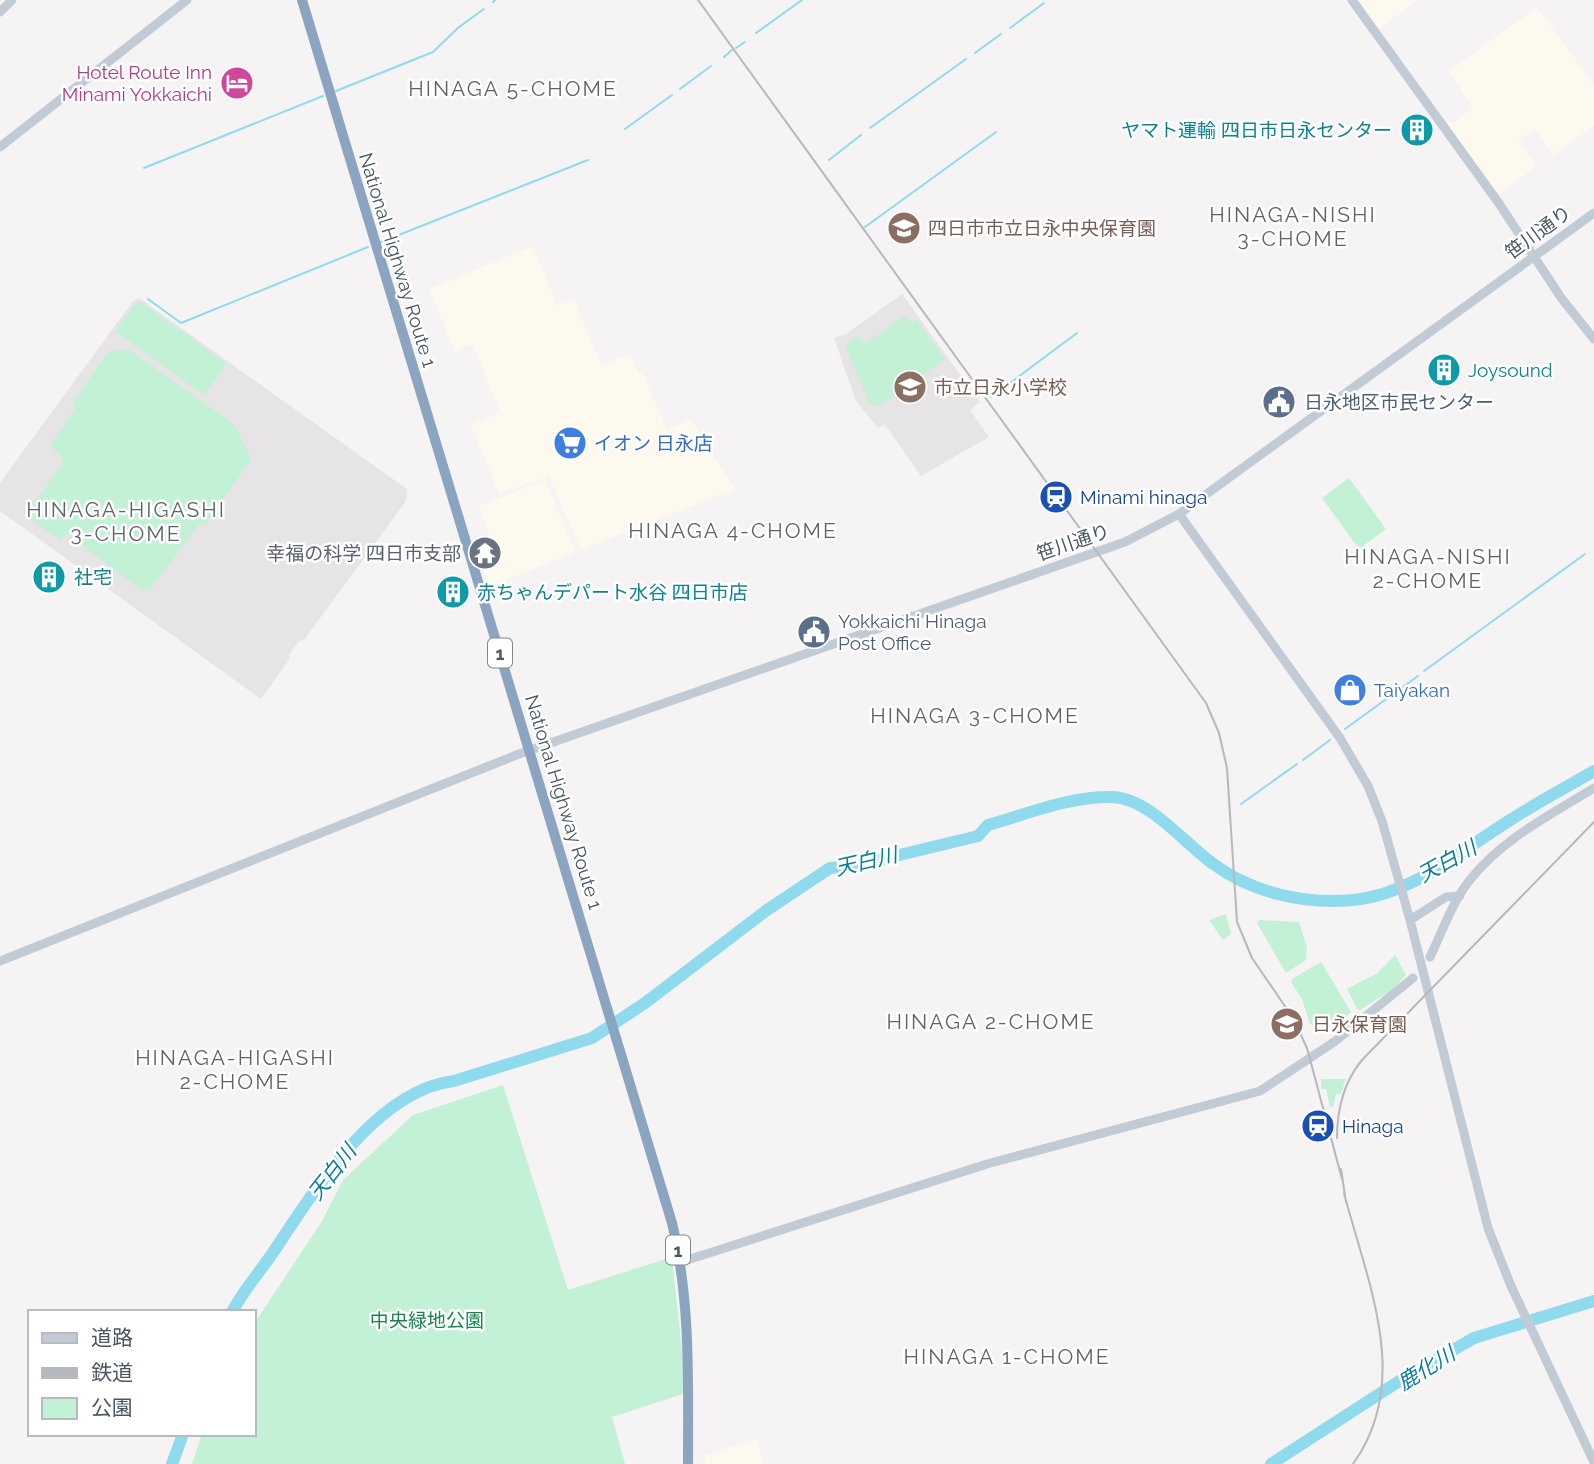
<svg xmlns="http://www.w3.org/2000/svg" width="1594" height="1464" viewBox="0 0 1594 1464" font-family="Raleway,'Noto Sans JP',sans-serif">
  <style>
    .commercial { fill: #fdf9ef }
    .education { fill: #e6e4e5 }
    .green { fill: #c3f1d5 }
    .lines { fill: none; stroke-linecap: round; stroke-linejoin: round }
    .stream { stroke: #90daee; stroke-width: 2 }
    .river { stroke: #90daee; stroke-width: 12 }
    .secondary { stroke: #c1cbd6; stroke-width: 9 }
    .highway { stroke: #8ba5c1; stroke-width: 10 }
    .rail { stroke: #b5b8bd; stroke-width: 2 }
    .labels { text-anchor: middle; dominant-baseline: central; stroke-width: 5; stroke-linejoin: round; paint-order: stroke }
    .shield { fill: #fff; stroke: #808990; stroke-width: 2 }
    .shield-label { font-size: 18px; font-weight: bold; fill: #4a5661 }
    .hotel-label { font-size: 19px; fill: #b23c85; stroke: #fff; text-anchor: end }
    .culture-label { font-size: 19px; fill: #0d838f; stroke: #fff; text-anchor: start }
    .education-label { font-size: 19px; fill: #785e54; stroke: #fff; text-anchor: start }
    .street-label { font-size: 19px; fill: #4a5661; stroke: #fff }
    .service-label { font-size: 19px; fill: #4e5e75; stroke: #fff; text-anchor: start }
    .shop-label { font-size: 19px; fill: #366cbe; stroke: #fff; text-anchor: start }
    .transit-label { font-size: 19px; fill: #164399; stroke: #fff; text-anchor: start }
    .worship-label { font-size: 19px; fill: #5b616d; stroke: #fff; text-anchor: end }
    .park-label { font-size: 19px; fill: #17864f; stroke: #fff }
    .neighbourhood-label { font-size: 21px; letter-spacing: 2px; fill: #5f6368; stroke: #fff }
    .water-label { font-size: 21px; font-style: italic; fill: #0c7c9b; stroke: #fff }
  </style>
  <rect width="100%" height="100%" fill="#f5f3f3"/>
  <path class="commercial" d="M1357,0H1418L1378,29Z
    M1537,7L1594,85V126L1553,155L1534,128L1518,141L1537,166L1498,195L1449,126L1448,121L1453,123L1473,108L1449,71Z
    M533,246L557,305L574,300L601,365L630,354L639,374L642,373L667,429L691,420L735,489L581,550L549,476L499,494L471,425L500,412L473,344L455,351L429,289Z
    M545,479L575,552L489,587L483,570L500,564L479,506Z
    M756,1438L764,1464H706L704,1456Z"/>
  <path class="education" d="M902,294L980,402L970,410L989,437L921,476L885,425L878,428L856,401L834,338L846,334Z
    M139,298L407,489L406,501L304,640L299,641L289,655V660L261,699L0,511V483L133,301Z"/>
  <path class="green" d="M141,302L227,364L204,395L115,331L135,304Z
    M906,315L912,322L916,319L945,359L879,406L870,404L845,346L859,336L866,343Z
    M129,350L234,424L251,459L205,525L200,523L151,588L143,591L66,533L61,541L26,516L64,460L50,445L75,409L74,401L109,351Z
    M1349,478L1386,529L1359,549L1322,498Z
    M1226,914L1231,934L1223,940L1209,920Z
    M1259,920L1299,922L1307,948L1306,960L1286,973L1257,923Z
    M1395,955L1406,975L1393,989L1360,1010L1357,1009L1347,989L1376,974Z
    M1321,962L1351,1012L1342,1020L1314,1026L1310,1024L1302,999L1291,982L1292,979Z
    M1321,1079H1346L1341,1094H1336L1333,1107H1330L1326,1089H1321Z
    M503,1085L568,1290L672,1257L684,1371L683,1394L612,1417L625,1464H192L202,1434H254V1324L322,1221L343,1180L413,1115Z"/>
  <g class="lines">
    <path class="stream" d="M493,2L495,0
      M1010,28L1044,3
      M756,33L802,0
      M736,48L745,42
      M975,53L1001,34
      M724,57L732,50
      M680,89L711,66
      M336,91L433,52L459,27L484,9
      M870,128L966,59
      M625,129L672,95
      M829,160L861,135
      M144,168L323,96
      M865,227L996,132
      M381,242L588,160
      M148,299L181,323L368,247
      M991,397L1077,333
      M1424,671L1585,554
      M1345,729L1418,676
      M1303,760L1330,740
      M1241,804L1297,764"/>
    <path class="river" d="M232,1312C243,1291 259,1273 272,1254C312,1194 375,1090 454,1081L592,1038L645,1003L767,910L830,868L854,866L978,836L988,825C1027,814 1070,796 1112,797C1149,798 1184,843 1212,863C1250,892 1305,905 1353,900C1414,894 1461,850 1512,819C1538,802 1567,787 1594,771
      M172,1464L183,1434
      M1271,1464L1404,1378L1474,1338L1594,1301"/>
    <path class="secondary" d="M1352,0L1498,202L1562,299L1594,339
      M0,12L12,0
      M0,147L187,0
      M1179,514L1340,738L1368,786L1382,821L1410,920L1488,1228L1511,1286L1594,1462
      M1410,920L1446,897L1460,896
      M1430,957C1442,932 1452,903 1469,881C1502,839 1550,815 1594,788
      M0,961L519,754L1125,542L1179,514L1594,213
      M681,1262L987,1164L1260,1091L1334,1042L1413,978"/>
    <path class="highway" d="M302,0L672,1223C691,1302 688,1383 688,1464"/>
    <path class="rail" d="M698,0L1206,703L1219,733L1227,768L1237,922L1252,958L1293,1018L1307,1048L1342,1179
      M1337,1138C1337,1109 1343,1083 1362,1060L1594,822
      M1341,1169L1346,1202
      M1344,1193C1367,1282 1413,1381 1353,1464"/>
  </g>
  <defs>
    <symbol id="hotel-disc" viewBox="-11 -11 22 22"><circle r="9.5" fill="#d1479c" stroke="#fff"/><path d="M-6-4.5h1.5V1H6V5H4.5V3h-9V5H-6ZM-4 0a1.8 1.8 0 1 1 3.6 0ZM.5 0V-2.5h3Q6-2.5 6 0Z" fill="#fff"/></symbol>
    <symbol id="building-disc" viewBox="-11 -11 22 22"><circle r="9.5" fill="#0f9aa8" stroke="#fff"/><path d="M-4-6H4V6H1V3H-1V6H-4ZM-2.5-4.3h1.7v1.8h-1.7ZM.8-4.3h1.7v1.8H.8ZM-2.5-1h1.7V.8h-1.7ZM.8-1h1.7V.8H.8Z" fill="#fff"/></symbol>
    <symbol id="school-disc" viewBox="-11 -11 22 22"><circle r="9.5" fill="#8d6e63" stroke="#fff"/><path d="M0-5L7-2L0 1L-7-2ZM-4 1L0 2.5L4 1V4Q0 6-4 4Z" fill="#fff"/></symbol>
    <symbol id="civic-disc" viewBox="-11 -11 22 22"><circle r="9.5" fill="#5c6f8a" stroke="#fff"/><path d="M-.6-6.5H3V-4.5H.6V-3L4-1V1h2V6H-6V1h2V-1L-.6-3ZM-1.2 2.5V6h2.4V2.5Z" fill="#fff"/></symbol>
    <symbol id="supermarket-disc" viewBox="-11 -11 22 22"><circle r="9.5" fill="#3f7fe0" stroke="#fff"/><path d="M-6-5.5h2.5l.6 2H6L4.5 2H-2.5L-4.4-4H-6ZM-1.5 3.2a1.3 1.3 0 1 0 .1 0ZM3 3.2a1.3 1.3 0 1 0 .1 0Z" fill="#fff"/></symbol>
    <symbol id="station-disc" viewBox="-11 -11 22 22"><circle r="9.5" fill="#1a4fb4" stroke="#fff"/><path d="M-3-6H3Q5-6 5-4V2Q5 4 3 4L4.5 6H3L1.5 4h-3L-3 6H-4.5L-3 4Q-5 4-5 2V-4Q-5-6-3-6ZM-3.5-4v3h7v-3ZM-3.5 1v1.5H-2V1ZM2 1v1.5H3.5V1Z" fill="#fff"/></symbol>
    <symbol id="temple-disc" viewBox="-11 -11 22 22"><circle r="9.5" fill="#6b7280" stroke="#fff"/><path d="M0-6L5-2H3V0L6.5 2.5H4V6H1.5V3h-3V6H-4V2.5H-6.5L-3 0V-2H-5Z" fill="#fff"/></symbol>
    <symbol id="shop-disc" viewBox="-11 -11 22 22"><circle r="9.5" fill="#3f7fe0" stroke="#fff"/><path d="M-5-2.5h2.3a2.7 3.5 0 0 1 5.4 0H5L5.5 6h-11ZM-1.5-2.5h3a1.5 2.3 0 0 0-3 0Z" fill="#fff"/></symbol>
  </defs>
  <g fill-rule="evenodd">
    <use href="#hotel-disc" x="218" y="64" width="38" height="38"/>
    <use href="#building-disc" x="1398" y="111" width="38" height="38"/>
    <use href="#school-disc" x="885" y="209" width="38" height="38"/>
    <use href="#building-disc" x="1425" y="351" width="38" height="38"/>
    <use href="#school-disc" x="891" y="368" width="38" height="38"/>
    <use href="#civic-disc" x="1260" y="383" width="38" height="38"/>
    <use href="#supermarket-disc" x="551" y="424" width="38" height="38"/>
    <use href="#station-disc" x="1037" y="478" width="38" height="38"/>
    <use href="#temple-disc" x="466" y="534" width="38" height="38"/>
    <use href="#building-disc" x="30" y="558" width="38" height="38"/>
    <use href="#building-disc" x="434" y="573" width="38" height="38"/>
    <use href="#civic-disc" x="795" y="613" width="38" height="38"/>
    <use href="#shop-disc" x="1331" y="671" width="38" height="38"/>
    <use href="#school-disc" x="1268" y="1005" width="38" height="38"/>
    <use href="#station-disc" x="1299" y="1107" width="38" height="38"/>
  </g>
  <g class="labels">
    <g class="shield">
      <rect x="488" y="638.5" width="24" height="29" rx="5"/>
      <rect x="666" y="1235.5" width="24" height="29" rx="5"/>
    </g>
    <g class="shield-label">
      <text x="500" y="653">1</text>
      <text x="678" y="1250">1</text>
    </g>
    <g class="hotel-label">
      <text x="212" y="72">Hotel Route Inn<tspan x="212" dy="22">Minami Yokkaichi</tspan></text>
    </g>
    <g class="culture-label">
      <text x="1392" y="130" text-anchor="end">ヤマト運輸 四日市日永センター</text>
      <text x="1468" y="370">Joysound</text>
      <text x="74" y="577">社宅</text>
      <text x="477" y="592">赤ちゃんデパート水谷 四日市店</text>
    </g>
    <g class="education-label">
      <text x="928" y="228">四日市市立日永中央保育園</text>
      <text x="934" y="387">市立日永小学校</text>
      <text x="1312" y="1024">日永保育園</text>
    </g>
    <g class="street-label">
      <text transform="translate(1538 232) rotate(-36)">笹川通り</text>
      <text transform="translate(398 260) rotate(73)">National Highway Route 1</text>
      <text transform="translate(1073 542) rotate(-19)">笹川通り</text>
      <text transform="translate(564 802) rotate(73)">National Highway Route 1</text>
    </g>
    <g class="service-label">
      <text x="1304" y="402">日永地区市民センター</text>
      <text x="838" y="621">Yokkaichi Hinaga<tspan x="838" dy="22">Post Office</tspan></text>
    </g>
    <g class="shop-label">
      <text x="594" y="443">イオン 日永店</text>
      <text x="1374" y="690">Taiyakan</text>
    </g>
    <g class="transit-label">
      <text x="1080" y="497">Minami hinaga</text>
      <text x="1342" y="1126">Hinaga</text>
    </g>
    <g class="worship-label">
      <text x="461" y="553">幸福の科学 四日市支部</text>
    </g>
    <g class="park-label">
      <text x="427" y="1320">中央緑地公園</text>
    </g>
    <g class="neighbourhood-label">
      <text x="513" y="88">HINAGA 5-CHOME</text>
      <text x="1293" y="214">HINAGA-NISHI<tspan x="1293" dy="24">3-CHOME</tspan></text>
      <text x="126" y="509">HINAGA-HIGASHI<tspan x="126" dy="24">3-CHOME</tspan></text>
      <text x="733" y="530">HINAGA 4-CHOME</text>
      <text x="1428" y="556">HINAGA-NISHI<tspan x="1428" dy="24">2-CHOME</tspan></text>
      <text x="975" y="715">HINAGA 3-CHOME</text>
      <text x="991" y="1021">HINAGA 2-CHOME</text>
      <text x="235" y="1057">HINAGA-HIGASHI<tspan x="235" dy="24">2-CHOME</tspan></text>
      <text x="1007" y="1356">HINAGA 1-CHOME</text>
    </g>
    <g class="water-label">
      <text transform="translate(866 861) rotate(-13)">天白川</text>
      <text transform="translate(1447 861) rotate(-29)">天白川</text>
      <text transform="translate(332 1172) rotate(-52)">天白川</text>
      <text transform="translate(1426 1368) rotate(-32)">鹿化川</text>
    </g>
  </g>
  <rect x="28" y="1310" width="228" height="126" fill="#ffffff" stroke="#b7bbc0" stroke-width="2"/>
  <rect x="42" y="1333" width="35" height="10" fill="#c1cbd6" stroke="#b7bbc0" stroke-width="2"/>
  <text x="91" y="1345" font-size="21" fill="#4a5661">道路</text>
  <rect x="42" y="1368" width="35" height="10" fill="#b5b8bd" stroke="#b7bbc0" stroke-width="2"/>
  <text x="91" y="1380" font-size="21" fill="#4a5661">鉄道</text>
  <rect x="42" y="1398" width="35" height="21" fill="#c3f1d5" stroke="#b7bbc0" stroke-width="2"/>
  <text x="91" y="1415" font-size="21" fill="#4a5661">公園</text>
</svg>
